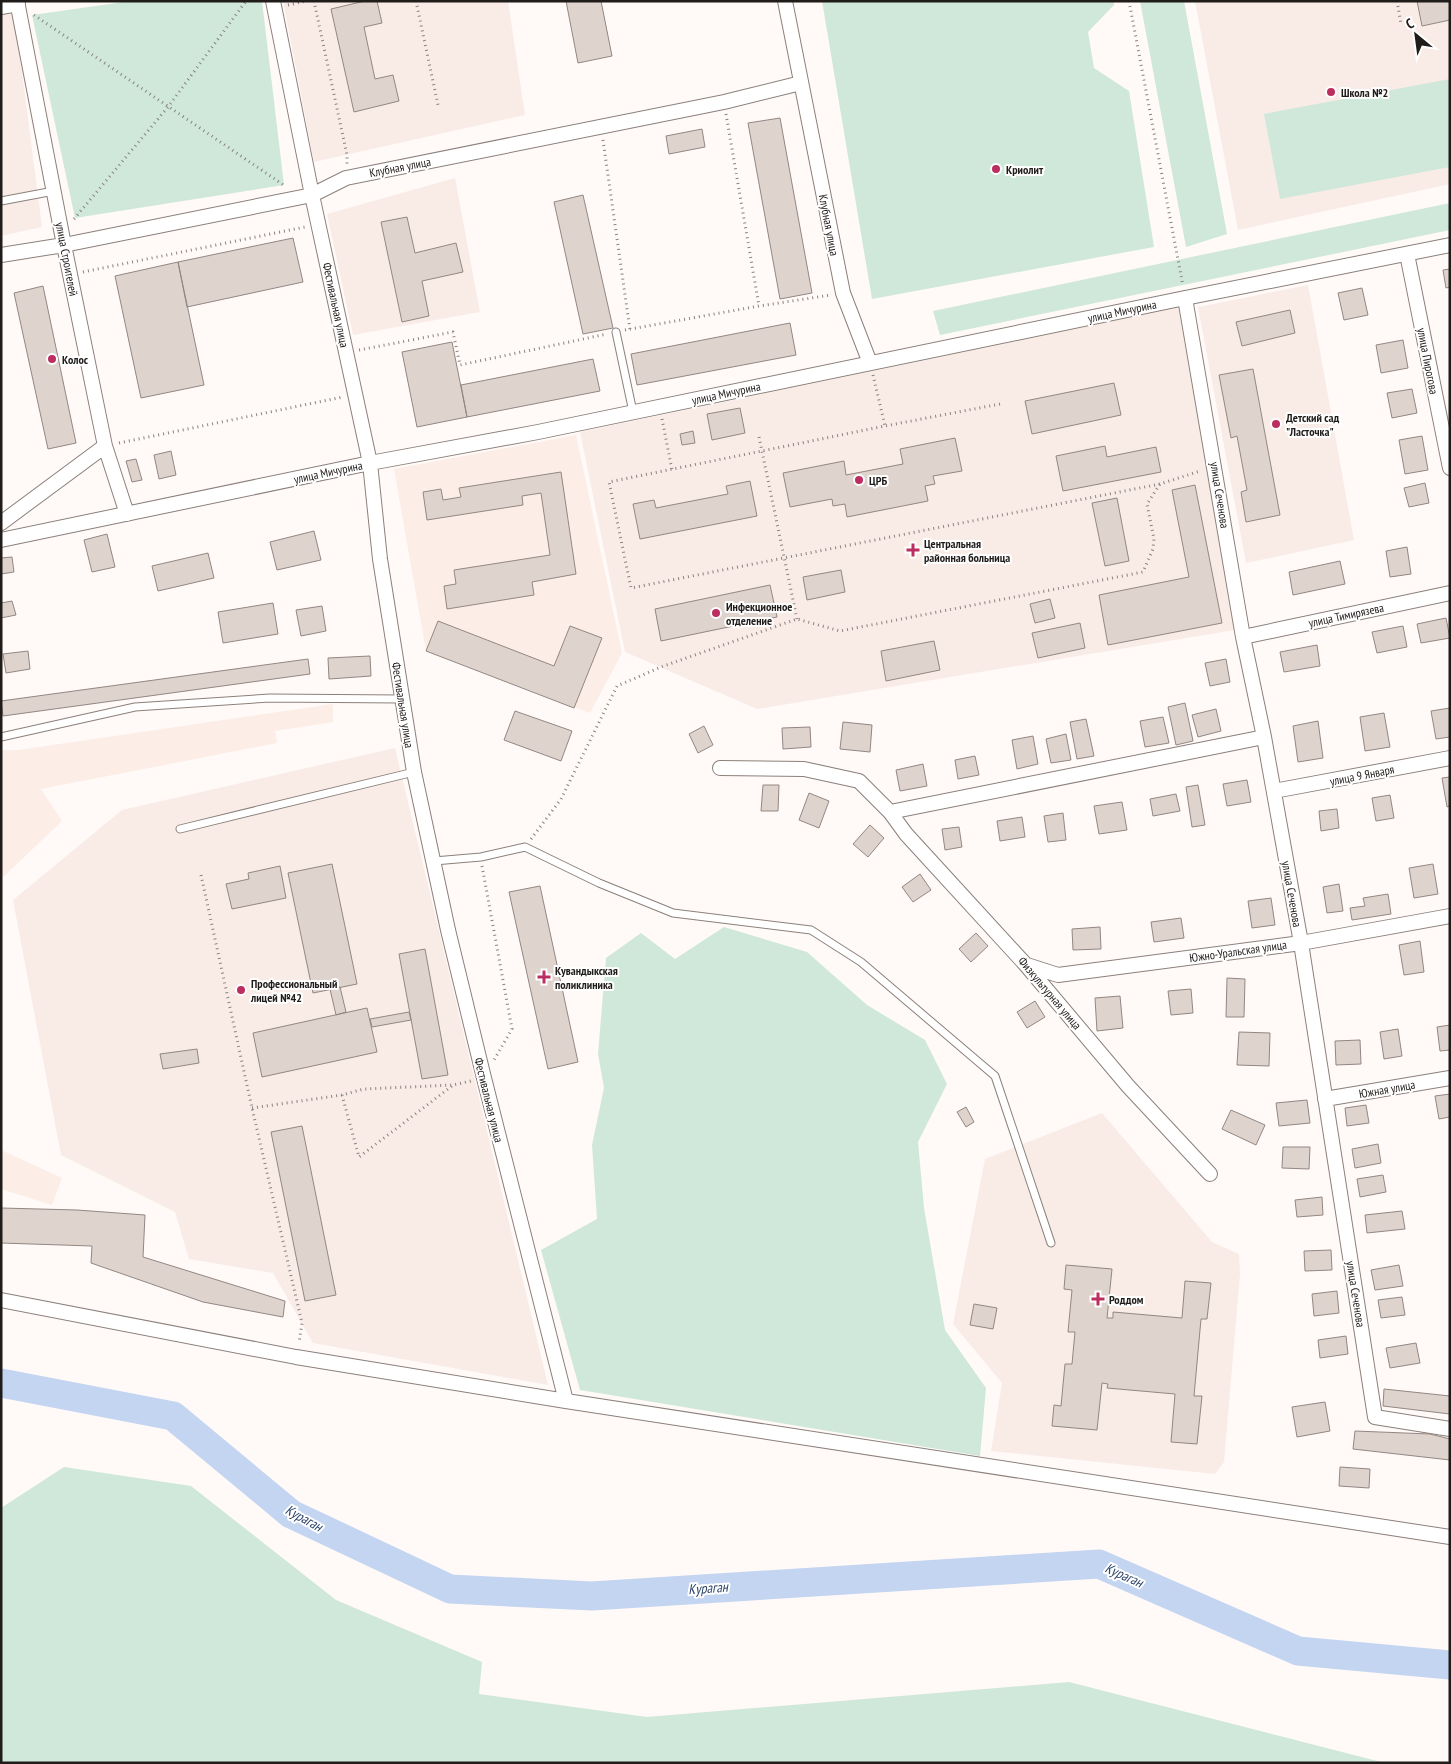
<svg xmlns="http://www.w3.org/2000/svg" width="1451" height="1764" viewBox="0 0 1451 1764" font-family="'PT Sans Narrow',sans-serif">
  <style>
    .industrial { fill: #fcede6 }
    .built { fill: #f9ece7 }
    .green { fill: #cfe8d9 }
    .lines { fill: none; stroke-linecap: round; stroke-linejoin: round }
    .river { stroke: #c3d5f0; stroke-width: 29 }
    .building { fill: #dfd3cd; stroke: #928782 }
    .service-casing { stroke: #8b807b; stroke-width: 9 }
    .minor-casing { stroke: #8b807b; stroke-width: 16 }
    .path { stroke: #888381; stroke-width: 3; stroke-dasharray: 1 4; stroke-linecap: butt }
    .service { stroke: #fff; stroke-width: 7 }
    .minor { stroke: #fff; stroke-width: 14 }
    .poi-dot { fill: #bb2e5f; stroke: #fff; stroke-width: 2 }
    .labels { text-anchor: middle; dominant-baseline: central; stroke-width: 4; stroke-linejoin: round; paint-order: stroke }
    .poi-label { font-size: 12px; font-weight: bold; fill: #201c1a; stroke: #fff; text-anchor: start }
    .street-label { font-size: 12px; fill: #201c1a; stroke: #fff }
    .water-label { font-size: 14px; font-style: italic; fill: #2b446a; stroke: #fff }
  </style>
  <rect width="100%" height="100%" fill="#fff9f7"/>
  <path class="industrial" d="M576,435L622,653L590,713L426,651L394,469Z
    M333,704V722L275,731L277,743L41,789L62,821L1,879V750H19Z
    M1,1150L62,1178L52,1205L1,1189Z"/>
  <path class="built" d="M283,1H508L525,115L314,162Z
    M1195,1H1450V184L1238,230Z
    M14,10L42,227L1,236V12Z
    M455,178L480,312L353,335L327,214Z
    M1308,285L1354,540L1246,563L1198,307Z
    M1180,307L1235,630L757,709L625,652L580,432Z
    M395,748L548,1385L313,1343L273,1273L189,1259L175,1212L61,1155L13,900L122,810Z
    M1102,1113L1212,1242L1239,1254L1240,1274L1224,1462L1215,1474L991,1451L1002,1383L953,1324L985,1159Z"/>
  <path class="green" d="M131,1H262L284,185L75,218L32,15Z
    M822,1H1114V5L1088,32L1094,68L1129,91L1154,247L872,299Z
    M1140,1H1184L1227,234L1186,247Z
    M1450,79V167L1280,199L1264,114Z
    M1450,203V230L940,335L933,311Z
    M724,927L807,952L867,1005L925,1040L947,1084L918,1142L924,1208L945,1330L986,1388L980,1456L580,1390L541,1250L597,1219L592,1145L604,1088L598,1054L606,958L641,933L675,959Z
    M64,1467L191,1486L336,1600L482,1662L479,1694L647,1717L1069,1682L1385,1763H1V1508Z"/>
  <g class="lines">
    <path class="river" d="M1,1383L173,1416L291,1514L450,1589L592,1596L1099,1564L1298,1651L1450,1665"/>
  </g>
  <path class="building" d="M365,1H377L382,23L364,27L375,79L393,75L399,101L354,112L331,9Z
    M566,1H601L612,56L578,63Z
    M1417,1H1450V20L1422,26Z
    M780,118L812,293L780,299L748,123Z
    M702,129L705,147L669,154L666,136Z
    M583,195L613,328L583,334L554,202Z
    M407,217L415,253L456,243L463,272L422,281L429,316L402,322L381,222Z
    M293,238L303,282L187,307L178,262Z
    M178,262L204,385L141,398L115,276Z
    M1450,269V287L1446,288L1443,270Z
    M43,286L76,443L48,449L14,293Z
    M1362,288L1368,315L1344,320L1338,293Z
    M1290,310L1295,333L1242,346L1236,322Z
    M790,323L796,355L637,385L631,354Z
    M1403,340L1408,368L1381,373L1376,345Z
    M452,342L467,417L417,427L402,352Z
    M593,359L600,391L467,417L461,385Z
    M1253,369L1280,515L1246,522L1241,492L1247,490L1237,436L1231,438L1219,375Z
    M1114,383L1121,415L1032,434L1025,401Z
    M1412,389L1417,413L1392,418L1387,393Z
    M740,408L745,433L712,440L707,414Z
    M693,431L695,443L682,445L680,434Z
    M1422,436L1428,470L1405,474L1399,440Z
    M955,438L962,471L933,476L935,484L925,486L928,501L847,517L845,504L833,506L832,499L790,507L783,473L844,461L846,475L903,464L900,449Z
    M1105,446L1107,457L1156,447L1161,472L1063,491L1056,456Z
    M171,451L176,475L159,479L154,455Z
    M136,459L142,480L132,482L126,461Z
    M561,472L576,574L532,582L534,595L447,609L444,586L456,584L454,570L550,555L541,493L522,496L523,505L427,520L423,492L441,489L443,500L461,497L459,488Z
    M750,481L757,516L640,539L633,504L654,500L656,508L728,494L726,486Z
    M1425,483L1429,503L1409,507L1404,488Z
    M1195,485L1222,623L1108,645L1099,595L1189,577L1172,490Z
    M1117,498L1129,561L1105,566L1092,503Z
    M314,531L321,560L277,570L270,542Z
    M107,534L115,567L92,572L84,540Z
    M1407,547L1411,574L1390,577L1386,551Z
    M208,553L214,578L158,591L152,566Z
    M12,557L14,572L1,574V558Z
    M1340,561L1345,584L1293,595L1289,572Z
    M841,570L845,592L807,600L803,577Z
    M770,585L777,617L661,641L655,609Z
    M1050,599L1055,618L1035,623L1030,604Z
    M12,601L16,615L1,618V603Z
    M273,603L278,634L223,643L218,612Z
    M322,606L326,631L301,636L296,610Z
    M1446,618L1450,638L1421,643L1417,624Z
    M438,621L554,666L570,626L602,638L574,708L426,651Z
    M1080,623L1085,648L1038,658L1032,633Z
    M1403,626L1407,647L1377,653L1372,632Z
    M934,641L940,670L886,681L881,651Z
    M1317,645L1320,666L1284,672L1280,652Z
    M28,651L30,669L6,673L3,654Z
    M370,656L371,676L329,679L328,658Z
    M308,659L310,674L3,716L1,701Z
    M1226,659L1230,682L1210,686L1205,663Z
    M1185,703L1193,741L1176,745L1168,707Z
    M1450,708V737L1436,739L1431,711Z
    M1216,709L1221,731L1198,737L1192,715Z
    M515,711L572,731L561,761L504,740Z
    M1384,713L1390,747L1365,751L1360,717Z
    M1163,717L1169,743L1145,747L1140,721Z
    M1086,719L1094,756L1077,759L1070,722Z
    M1318,721L1323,758L1298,762L1293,726Z
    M843,722L872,725L870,752L840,749Z
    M704,726L713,745L698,753L689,734Z
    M810,727L811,747L783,749L782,728Z
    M1066,734L1071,760L1051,763L1046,739Z
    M1033,736L1038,764L1017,769L1012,740Z
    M975,756L979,775L958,779L955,760Z
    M923,764L927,786L900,791L896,770Z
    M1450,777V806L1447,807L1442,778Z
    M1247,780L1251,802L1227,806L1223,784Z
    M763,785H779L778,811H761Z
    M1198,785L1205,825L1192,827L1186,787Z
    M809,793L829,801L819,828L799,820Z
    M1176,794L1180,811L1153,816L1150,799Z
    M1390,795L1394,818L1376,821L1372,798Z
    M1122,802L1127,830L1099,834L1094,806Z
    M1337,809L1339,828L1321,831L1319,811Z
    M1063,813L1066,840L1048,842L1044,816Z
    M1022,817L1025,837L1000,841L997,821Z
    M870,825L884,838L868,857L853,844Z
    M959,827L962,847L945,850L942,829Z
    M332,864L357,984L313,993L288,873Z
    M1433,864L1438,894L1414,898L1409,868Z
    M280,866L286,898L232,909L226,884L249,879L248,873Z
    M920,874L931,890L913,902L902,887Z
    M1339,884L1343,911L1327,913L1323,887Z
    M540,886L578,1062L548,1069L509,892Z
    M1388,894L1391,914L1352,920L1350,908L1365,906L1363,898Z
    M1271,898L1275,925L1252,928L1248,901Z
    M1181,918L1184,938L1154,942L1151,922Z
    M1100,927L1101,949L1073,950L1072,929Z
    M976,933L988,946L971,962L959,949Z
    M1420,941L1424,972L1404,975L1399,945Z
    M425,949L448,1075L422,1079L399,954Z
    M1227,978L1245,979L1244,1017H1226Z
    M340,987L346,1012L336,1015L330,989Z
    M1191,989L1193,1013L1171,1015L1168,991Z
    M1120,996L1123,1028L1097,1031L1095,998Z
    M1035,1001L1045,1017L1027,1028L1017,1012Z
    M367,1008L377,1052L262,1077L253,1033Z
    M409,1012L411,1020L372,1027L370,1019Z
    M1450,1025V1050L1440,1051L1437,1027Z
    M1398,1029L1402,1056L1384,1059L1380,1032Z
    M1239,1032L1270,1033L1269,1066L1237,1065Z
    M1360,1040L1361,1064L1336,1065L1335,1041Z
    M197,1049L199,1063L163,1069L160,1054Z
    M1450,1094V1117L1439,1119L1435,1096Z
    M1307,1100L1310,1123L1279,1126L1276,1103Z
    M1366,1105L1369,1123L1347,1126L1345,1108Z
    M966,1107L974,1122L966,1127L957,1112Z
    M1231,1110L1265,1125L1256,1145L1222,1129Z
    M302,1126L336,1295L305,1301L271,1132Z
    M1378,1144L1381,1163L1355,1168L1352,1149Z
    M1283,1147H1310L1309,1169L1282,1168Z
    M1383,1175L1386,1192L1360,1197L1357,1179Z
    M1322,1197L1323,1215L1297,1217L1295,1200Z
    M1,1208L77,1210L145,1215L143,1257L285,1301L283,1317L203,1302L91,1263L92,1246L1,1243Z
    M1402,1211L1405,1229L1367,1233L1365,1215Z
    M1331,1250L1332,1270L1305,1271L1304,1251Z
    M1066,1265L1112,1269L1107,1318H1113V1312L1182,1318L1185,1281L1211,1283L1207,1319H1201L1194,1396H1202L1197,1444L1171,1442L1175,1394L1107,1388L1108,1384L1102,1383L1097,1430L1052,1426L1054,1405L1061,1406L1065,1364H1072L1075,1332H1068L1072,1290L1064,1289Z
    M1399,1265L1403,1286L1375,1290L1371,1270Z
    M1337,1291L1339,1313L1314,1316L1312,1294Z
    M1402,1297L1405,1315L1381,1318L1378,1300Z
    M974,1304L997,1308L993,1329L970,1325Z
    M1346,1336L1348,1354L1320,1358L1318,1340Z
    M1416,1343L1420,1363L1390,1368L1386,1348Z
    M1384,1389L1450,1396V1414L1383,1406Z
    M1325,1402L1330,1431L1297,1437L1292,1407Z
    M1355,1431L1430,1434L1450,1439V1460L1353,1449Z
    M1340,1467L1370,1469L1369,1488L1339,1486Z"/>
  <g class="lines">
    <defs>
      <path id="service" d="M1,201L54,191
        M616,332L633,412
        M1,737L135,707L270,698L401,699
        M180,829L414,772
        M434,861L481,857L525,847L599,883L673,913L811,930L861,962L995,1076L1051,1243"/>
      <path id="minor" d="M17,1L64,245L105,446L127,514
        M273,1L312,195L370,463L380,559L414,772L448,930L484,1078L566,1401
        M785,1L843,293L870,363
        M1,7L18,4
        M1407,254L1450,468
        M1,255L64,245L312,195L346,178L724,102L801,83
        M1185,298L1243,637L1264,737L1301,943L1375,1417L1450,1429
        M1,523L105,446
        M1,540L370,463L538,432L1185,298L1450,245
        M1243,637L1450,593
        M720,768L804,769L859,781L890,812L906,834L1026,965L1128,1086L1210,1174
        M1274,791L1450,758
        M890,812L1264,737
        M1027,965L1058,975L1301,943L1450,916
        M1325,1099L1450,1078
        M1,1300L296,1357L566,1401L1450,1537"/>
    </defs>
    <use href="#service" class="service-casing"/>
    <use href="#minor" class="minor-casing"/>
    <path class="path" d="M314,1L347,155V165
      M416,1L438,105
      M1129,1L1183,286
      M1397,1L1401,24
      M288,5L306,1
      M34,15L285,186
      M726,114L759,306
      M603,140L630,330
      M74,219L168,107L246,1
      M83,272L305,227
      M625,330L759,306L831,295
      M359,350L453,332L460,365L607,334
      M873,375L885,426
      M1000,404L885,426L609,482L631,588L1160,484
      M662,419L672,470
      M759,437L797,619
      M119,443L343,397
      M531,839L561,799L617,686L661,667L797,619L840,631L1143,572L1153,549L1154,539L1147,504L1160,484L1200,471
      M482,866L512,1029L494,1060
      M201,875L252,1108L302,1323L299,1343
      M342,1095L359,1157L452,1086
      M252,1108L342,1095L364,1089L453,1085L471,1081"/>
    <use href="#service" class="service"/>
    <use href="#minor" class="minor"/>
  </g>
  <g class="poi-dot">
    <circle cx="1331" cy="92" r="5"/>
    <circle cx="996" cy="169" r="5"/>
    <circle cx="52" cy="359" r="5"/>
    <circle cx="1276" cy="424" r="5"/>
    <circle cx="859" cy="480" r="5"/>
    <path d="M910.5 542.5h5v5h5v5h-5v5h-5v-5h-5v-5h5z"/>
    <circle cx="716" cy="613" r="5"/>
    <path d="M541.5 969.5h5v5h5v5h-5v5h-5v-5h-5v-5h5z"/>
    <circle cx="241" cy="990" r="5"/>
    <path d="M1095.5 1291.5h5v5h5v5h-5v5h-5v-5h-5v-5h5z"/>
  </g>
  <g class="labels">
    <g class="poi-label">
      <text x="1341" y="92">Школа №2</text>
      <text x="1006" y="169">Криолит</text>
      <text x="62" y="359">Колос</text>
      <text x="1286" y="417">Детский сад<tspan x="1286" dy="14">"Ласточка"</tspan></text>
      <text x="869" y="480">ЦРБ</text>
      <text x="924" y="543">Центральная<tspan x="924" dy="14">районная больница</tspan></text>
      <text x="726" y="606">Инфекционное<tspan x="726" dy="14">отделение</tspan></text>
      <text x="555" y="970">Кувандыкская<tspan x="555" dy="14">поликлиника</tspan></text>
      <text x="251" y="983">Профессиональный<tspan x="251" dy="14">лицей №42</tspan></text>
      <text x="1109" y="1299">Роддом</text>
    </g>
    <g class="street-label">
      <text transform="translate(400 167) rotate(-11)">Клубная улица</text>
      <text transform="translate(829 225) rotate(79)">Клубная улица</text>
      <text transform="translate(67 259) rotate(79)">улица Строителей</text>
      <text transform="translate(336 305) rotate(78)">Фестивальная улица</text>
      <text transform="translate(1122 311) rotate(-12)">улица Мичурина</text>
      <text transform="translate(1428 361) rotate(79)">улица Пирогова</text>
      <text transform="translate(726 393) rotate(-12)">улица Мичурина</text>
      <text transform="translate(328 472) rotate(-12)">улица Мичурина</text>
      <text transform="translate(1220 495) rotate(81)">улица Сеченова</text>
      <text transform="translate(1346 615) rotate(-12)">улица Тимирязева</text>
      <text transform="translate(403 705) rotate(81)">Фестивальная улица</text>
      <text transform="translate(1362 775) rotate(-11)">улица 9 Января</text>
      <text transform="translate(1292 894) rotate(80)">улица Сеченова</text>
      <text transform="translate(1238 951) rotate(-8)">Южно-Уральская улица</text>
      <text transform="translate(1050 993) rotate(50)">Физкультурная улица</text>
      <text transform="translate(1387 1089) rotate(-10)">Южная улица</text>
      <text transform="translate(489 1100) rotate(76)">Фестивальная улица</text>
      <text transform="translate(1356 1294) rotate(81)">улица Сеченова</text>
    </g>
    <g class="water-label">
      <text transform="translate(304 1518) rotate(29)">Кураган</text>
      <text transform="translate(1124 1575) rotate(24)">Кураган</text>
      <text transform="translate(708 1588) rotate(-4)">Кураган</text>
    </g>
  </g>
  <rect width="1451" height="1764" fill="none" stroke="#201c1a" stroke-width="5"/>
  <g transform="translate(1416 35) rotate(331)" stroke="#ffffff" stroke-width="4" paint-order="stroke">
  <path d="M0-4L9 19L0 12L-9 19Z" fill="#201c1a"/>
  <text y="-8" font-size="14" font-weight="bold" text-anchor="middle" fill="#201c1a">С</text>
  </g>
</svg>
